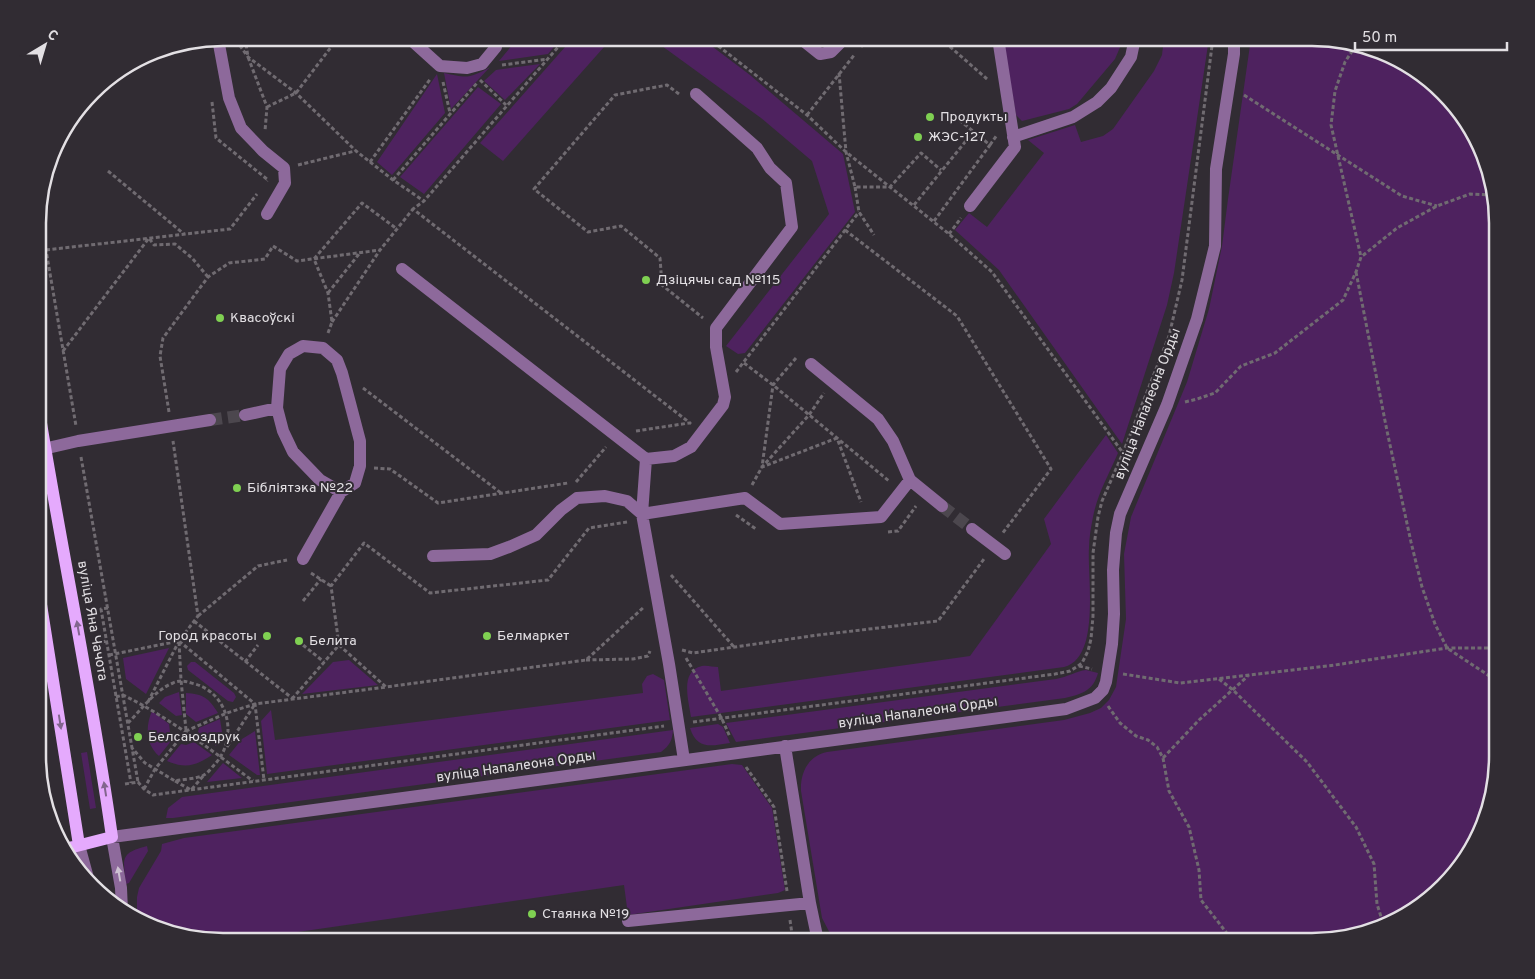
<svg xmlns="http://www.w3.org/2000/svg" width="1535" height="979" viewBox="0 0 1535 979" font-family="Overpass,sans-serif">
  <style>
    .green { fill: #4e225f }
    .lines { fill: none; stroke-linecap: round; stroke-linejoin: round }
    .minor-tunnel { stroke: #4c474e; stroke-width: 12; stroke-dasharray: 12 6; stroke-linecap: butt }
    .path { stroke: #706b71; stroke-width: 3; stroke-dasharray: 4 2.5; stroke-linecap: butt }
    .minor { stroke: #8d699b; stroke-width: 12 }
    .major { stroke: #e5aafd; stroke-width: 12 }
    .oneway { fill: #82658e }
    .oneway2 { fill: #cec2d2 }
    .poi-dot { fill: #7fd052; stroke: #312c33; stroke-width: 2 }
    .labels { text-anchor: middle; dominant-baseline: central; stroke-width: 4; stroke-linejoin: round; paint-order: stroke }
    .poi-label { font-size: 14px; fill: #e3e0e4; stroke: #312c33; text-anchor: start }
    .street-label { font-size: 14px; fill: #e3e0e4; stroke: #312c33 }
    .rim { fill: none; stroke: #e3e0e4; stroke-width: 2.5 }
  </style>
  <rect width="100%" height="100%" fill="#312c33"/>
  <path class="green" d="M518,38H561L548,54L499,61Z
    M573,38H612L503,161L480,143Z
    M651,38H701L750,75L843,154L855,212L745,353L738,354L726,346L829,214L812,161L761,118Z
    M1003,38H1124L1115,59L1077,104L1069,109L1022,121L1016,115Z
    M1164,38H1209L1174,273L1167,305L1122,444L999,270L955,230L969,213L987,227L1044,153L1028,140L1075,125L1081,142L1103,136L1113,129L1154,71L1162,55Z
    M1251,38H1312L1371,47L1415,69L1473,131L1497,212V767L1488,815L1466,859L1404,917L1323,941H834L822,918L801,791C800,773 808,756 827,752L1064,720L1090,713L1101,708L1109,700L1116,687L1126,619L1124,554L1131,517L1187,382L1209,309L1222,246L1228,199Z
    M540,64L505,100L484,81L496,70Z
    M490,67L451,109L444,73C467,78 469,79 490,67Z
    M437,74L445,113L392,175L377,162Z
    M478,87L501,104L424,194L400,177Z
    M1106,435L1118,453C1109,474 1097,495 1093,517C1091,527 1089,538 1089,548C1087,576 1101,658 1064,667L691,717C689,702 679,671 702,666C707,665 713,667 718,667L721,691L970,656L1051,544L1044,519Z
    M169,648L146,694L126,679L123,658Z
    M349,660L378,685L302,694L333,662Z
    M191,662H195L234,693L236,697L233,702L228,701L188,670L187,666Z
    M1086,670L1098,673C1093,691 1082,694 1065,698L736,742L726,723L1056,679C1067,677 1077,671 1086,670Z
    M653,674L664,680L670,720L267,774L261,721L271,710L275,740L643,693L642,684L647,676Z
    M179,692L182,715L176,716L159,703L165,697Z
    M186,693C203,694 209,698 218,713L196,722L186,714Z
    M152,711L169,724L170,732L172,740L159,756C146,745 145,727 152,711Z
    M220,719L222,732L216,746L198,732L199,728Z
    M718,724L723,727L730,743C711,746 697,750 690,728Z
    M673,730C672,741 670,745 661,752L173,818H166L168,808L182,797Z
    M255,731L260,775H257L229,755L242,739Z
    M194,742L212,755C195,766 186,769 167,761L181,744L186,745Z
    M87,752L96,808L90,809L81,753Z
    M223,763L242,778L207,782Z
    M732,764L742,765L772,808L785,890L778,893L628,915L624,885L235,941H223L175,935L137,918V897L139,888L161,851L162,844L184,838Z
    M147,846L148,851L129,883L126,884C123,858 120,853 147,846Z"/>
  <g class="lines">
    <path class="minor-tunnel" d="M210,420L245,415
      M942,506L972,529"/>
    <path class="path" d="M245,38L248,57L267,107L265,131
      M566,38L424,201L413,209L690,423L689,424
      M708,38L807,115L846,152L949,234L992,272L1123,453
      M940,38L987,79
      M236,40L248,57L296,93L356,151L393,180L424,201
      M1356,45L1345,62L1335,91L1331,125L1361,257
      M861,47L865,41L877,38
      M502,65L548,59
      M839,73L846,152L855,187H890L921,153L941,170
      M480,80L506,105
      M443,82L450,113
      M679,94L667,85L615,95L534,189L588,232L621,226L660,258L662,285L703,318
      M1244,95L1402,196L1437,206
      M212,102L216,138L268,180L267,181
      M267,107L296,93L338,38
      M807,115L855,54
      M990,145L997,135
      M370,162L431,78
      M298,165L355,151
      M108,171L184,234
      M393,180L477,83
      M855,187L859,212L874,235
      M914,205L974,131
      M39,216L46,250L76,426
      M934,221L990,145L953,115
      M845,230L957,316L1051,469L1002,534
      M949,234L961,218
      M46,250L230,229L257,194
      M1356,272L1387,431L1411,542L1422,587L1435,624L1447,648L1497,681
      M328,293L359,254
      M332,322L380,250L413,209
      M328,333L332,322L328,293L314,259L362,203L397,229
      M63,351L149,238L154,245L175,244L192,258L208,277
      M796,358L773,385L762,467L837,438L861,502
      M744,363L773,385L889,481
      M736,372L859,212
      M363,388L501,493
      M1185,402L1197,399L1215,393L1241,366L1275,353L1343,300L1356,272L1361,257L1397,228L1437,206L1470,194L1492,195
      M169,412L160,356L163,338L208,277L229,263L265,259L273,246L297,261L380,250
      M636,431L689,423
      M81,457L138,782
      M374,468L390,469L438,503L568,483
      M576,482L606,447
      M752,485L762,467L809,415L824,393
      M736,515L756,529
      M888,532L898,531L916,506
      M311,573L331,586
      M671,575L734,647
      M303,601L321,579
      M108,608L101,609L131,783
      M198,616L258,566L287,560
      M194,621L292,698
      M179,642L181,680L186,730
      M95,643L107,641
      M303,645L324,662
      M339,645L331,586L364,543L430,593L548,580L589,528L627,522
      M682,650L693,653L818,635L938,621L984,559
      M109,655L179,641L255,704L264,780
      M686,658L722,719L730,737
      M586,660L633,659L648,656L650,651
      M245,662L258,645
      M1079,666L1092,669
      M1123,674L1180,683L1335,665L1447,648H1497
      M1219,679L1233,690L1307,762L1356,827L1374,864L1377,904L1383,923
      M116,697L123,695C170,718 211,750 253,781
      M292,699L339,645L386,687L586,660L644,607
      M148,702L179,641L198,616L173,441
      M1108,706L1120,723L1136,736L1148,740L1157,747L1163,758L1169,791L1189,827L1199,870L1201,900L1226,932L1230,941
      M693,722L1055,674L1070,671L1078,666L1082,663L1088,651L1091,639L1093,616V553L1098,517L1102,501L1123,453L1169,336L1182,280L1213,38
      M128,723C141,710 155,690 173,683C181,679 187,682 195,684C230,694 238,739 215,764C212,767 208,773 204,775C196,779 184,779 175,781L145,763L132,748
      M227,747L255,704
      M1163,758L1199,720L1249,675
      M746,767L774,807L787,891
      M175,781L191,790L205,774
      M125,784L138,782L144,789L153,795L664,726
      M144,789L155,769L186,731L227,713L255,704L386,687
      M790,920L793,941"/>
    <path class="minor" d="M409,38L440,66L467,68L482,64L496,47
      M800,38L820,54L831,52L845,38
      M218,39L229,98L241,128L263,151L284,168L285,183L267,214
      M1013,137L1073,117L1097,102L1111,88L1131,57L1135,38
      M970,206L1015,147L998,38
      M402,269L646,459L674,456L691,447L723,405L725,397L716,347V328L792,227L786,183L770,168L757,148L696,94
      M245,415L277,408
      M39,450L78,441L210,420
      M646,459L642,514L669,664L684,760
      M910,480L942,506
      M972,529L1005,554
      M433,556L490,554L509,547L536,535L561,510L577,498L605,496L627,501L642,514L745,498L780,524L881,517L910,480L893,441L878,419L811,364
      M303,559L341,492L320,480L293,452L283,431L277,408L280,369L289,354L303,346L323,348L337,360L342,373L350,403L360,441V466L355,483L341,492
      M785,746L810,903L818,941
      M79,845L88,878
      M122,911L121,888L112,837L1066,709L1095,698L1103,690L1106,682L1112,644L1114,614L1113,570L1116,533L1120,514L1167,405L1197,319L1215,246L1216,169L1234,54V42L1231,38
      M628,921L810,903"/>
    <path class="major" d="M39,411C62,553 92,694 112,837L65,849
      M39,592L79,845"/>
  </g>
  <defs><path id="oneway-solid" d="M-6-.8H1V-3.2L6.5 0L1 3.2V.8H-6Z" transform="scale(1.25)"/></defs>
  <g class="oneway">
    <use href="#oneway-solid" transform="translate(78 628) rotate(-100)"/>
    <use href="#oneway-solid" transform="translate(60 722) rotate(81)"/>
    <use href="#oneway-solid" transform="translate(105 789) rotate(-99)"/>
  </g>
  <use class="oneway2" href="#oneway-solid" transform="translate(119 874) rotate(-100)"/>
  <g class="poi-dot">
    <circle cx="930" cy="117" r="5"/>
    <circle cx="918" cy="137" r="5"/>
    <circle cx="646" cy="280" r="5"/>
    <circle cx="220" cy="318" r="5"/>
    <circle cx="237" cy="488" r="5"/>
    <circle cx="267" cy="636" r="5"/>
    <circle cx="487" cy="636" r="5"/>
    <circle cx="299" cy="641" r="5"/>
    <circle cx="138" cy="737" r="5"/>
    <circle cx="532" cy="914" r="5"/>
  </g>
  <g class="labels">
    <g class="poi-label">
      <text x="940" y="117">Продукты</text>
      <text x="928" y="137">ЖЭС-127</text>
      <text x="656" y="280">Дзіцячы сад №115</text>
      <text x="230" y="318">Квасоўскі</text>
      <text x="247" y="488">Бібліятэка №22</text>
      <text x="257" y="636" text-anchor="end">Город красоты</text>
      <text x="497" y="636">Белмаркет</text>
      <text x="309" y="641">Белита</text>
      <text x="148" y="737">Белсаюздрук</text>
      <text x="542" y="914">Стаянка №19</text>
    </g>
    <g class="street-label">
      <text transform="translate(1148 404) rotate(-69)">вуліца Напалеона Орды</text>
      <text transform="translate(92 621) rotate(80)">вуліца Яна Чачота</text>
      <text transform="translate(918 713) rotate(-8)">вуліца Напалеона Орды</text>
      <text transform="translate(516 767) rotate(-8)">вуліца Напалеона Орды</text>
    </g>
  </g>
  <path d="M0 0H1535V979H0ZM223 46H1312A177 177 0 0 1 1489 223V756A177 177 0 0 1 1312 933H223A177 177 0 0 1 46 756V223A177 177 0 0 1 223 46Z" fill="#312c33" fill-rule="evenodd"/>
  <path class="rim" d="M223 46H1312A177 177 0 0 1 1489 223V756A177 177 0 0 1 1312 933H223A177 177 0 0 1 46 756V223A177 177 0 0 1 223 46Z"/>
  <g transform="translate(45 45) rotate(38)" stroke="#312c33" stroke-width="4" paint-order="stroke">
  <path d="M0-4L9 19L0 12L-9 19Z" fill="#e3e0e4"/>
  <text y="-8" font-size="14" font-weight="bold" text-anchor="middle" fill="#e3e0e4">С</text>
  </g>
  <path d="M1355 42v8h152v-8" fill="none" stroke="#e3e0e4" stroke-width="2.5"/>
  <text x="1362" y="42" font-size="15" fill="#e3e0e4" stroke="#312c33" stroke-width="4" paint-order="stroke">50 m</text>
</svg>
